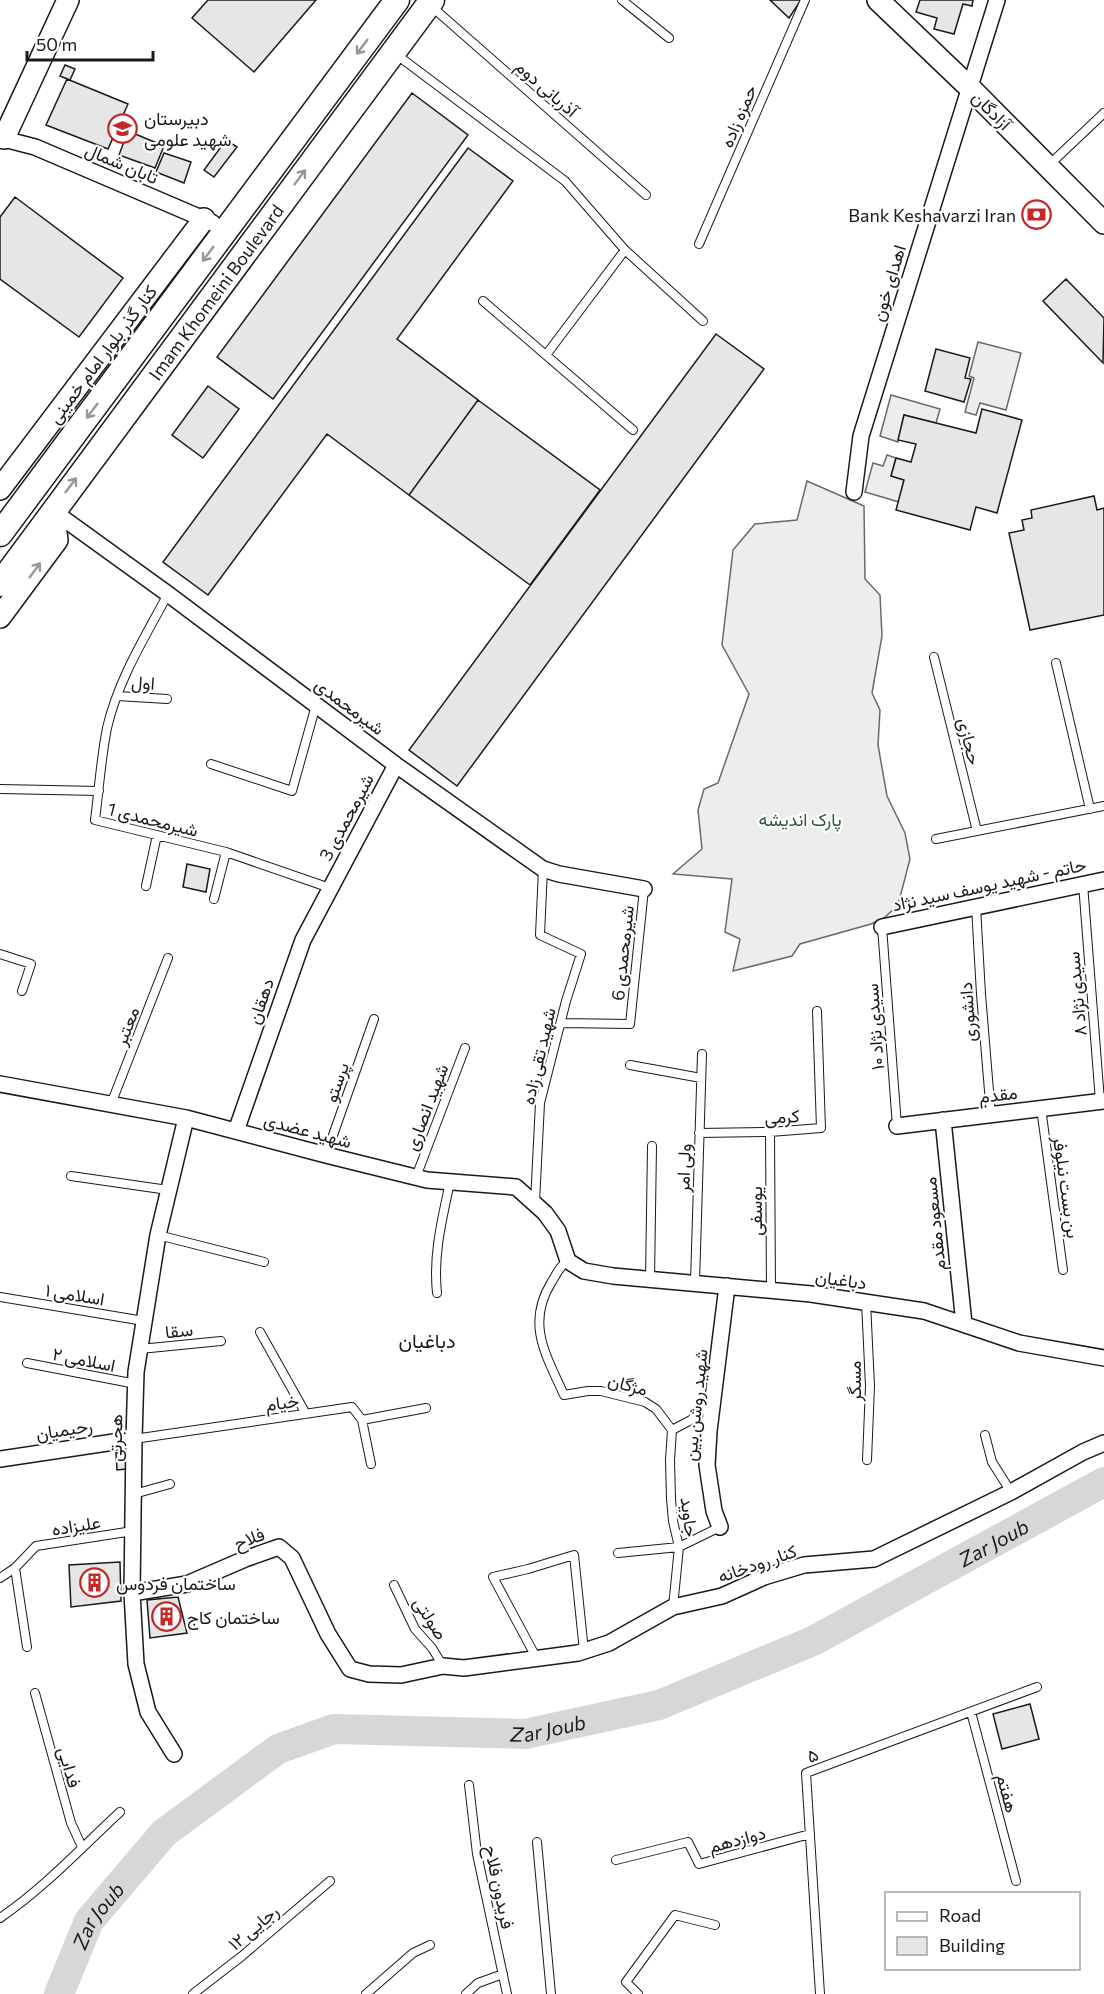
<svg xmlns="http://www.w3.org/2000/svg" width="1104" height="1994" viewBox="0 0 1104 1994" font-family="Commissioner,Vazirmatn,sans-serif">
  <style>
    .built { fill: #ededed; stroke: #6a6a6a; stroke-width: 1.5 }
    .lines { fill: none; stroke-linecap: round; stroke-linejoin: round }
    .river { stroke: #d7d7d7; stroke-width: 30 }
    .building { fill: #e6e6e6; stroke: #1a1a1a; stroke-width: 1.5 }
    .lane-casing { stroke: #1a1a1a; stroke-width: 10 }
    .street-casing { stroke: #1a1a1a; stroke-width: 18 }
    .secondary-casing { stroke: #1a1a1a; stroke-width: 24 }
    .primary-casing { stroke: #1a1a1a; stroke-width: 27 }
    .lane { stroke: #fff; stroke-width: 8 }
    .street { stroke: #fff; stroke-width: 15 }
    .secondary { stroke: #fff; stroke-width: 21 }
    .primary { stroke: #fff; stroke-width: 24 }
    .oneway { stroke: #989898 }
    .labels { text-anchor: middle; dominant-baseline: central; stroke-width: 4.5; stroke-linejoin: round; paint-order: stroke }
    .street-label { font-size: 18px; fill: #1a1a1a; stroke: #fff }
    .poi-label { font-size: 18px; fill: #1a1a1a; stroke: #fff; text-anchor: start }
    .park-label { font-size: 18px; fill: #2b5a34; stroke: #fff }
    .neighbourhood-label { font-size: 20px; fill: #1a1a1a; stroke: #fff }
    .water-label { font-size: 20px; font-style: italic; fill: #1a1a1a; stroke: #fff }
  </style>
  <rect width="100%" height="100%" fill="#fff"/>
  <path class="built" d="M978,342L1021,353L1006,410L980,403L976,415L965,412L974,378L969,376Z
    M891,395L940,409L936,423L904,415L898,442L880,436Z
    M887,455L896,458L891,476L904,480L899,502L865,492L873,463L883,466Z
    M807,481L864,506L865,579L880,595L882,636L872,693L880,710L878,745L887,796L905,833L910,859L898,905L884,918L871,924L800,944L792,956L733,971L740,939L725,932L732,879L673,874L702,849L698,810L704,789L718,783L749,694L722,645L733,550L755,524L797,520Z"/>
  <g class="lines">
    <path class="river" id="s1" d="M59,1994L89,1921L164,1833L278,1749L334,1729L525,1734L659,1705L813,1641L1104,1482"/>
  </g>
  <path class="building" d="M208,0H316L254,72L192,18Z
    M770,0H801L789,18Z
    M920,0H973L972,6L963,4L954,34L934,29L937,18L916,12Z
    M65,65L75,69L70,80L60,76Z
    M67,79L128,104L108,149L46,125Z
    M412,93L468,135L273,399L217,357Z
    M128,131L164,146L155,168L119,155Z
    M226,140L237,147L214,177L204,170Z
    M468,148L513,181L397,339L478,400L409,495L327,434L208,595L163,562Z
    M164,153L191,162L184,183L156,172Z
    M15,197L123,278L79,337L0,279V217Z
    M1066,279L1104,318L1103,363L1043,301Z
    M716,334L764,369L457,786L409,750Z
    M936,349L970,358L965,378L971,379L964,402L925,391Z
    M208,386L239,409L203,458L172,435Z
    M478,400L600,490L530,585L409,495Z
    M982,409L1022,420L997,513L976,507L970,530L896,510L904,480L891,476L896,458L911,462L916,444L898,440L904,415L976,433Z
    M1094,496L1097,510L1104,508V615L1030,630L1009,533L1024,530L1022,520L1032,518L1031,510Z
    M187,864L210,869L206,892L183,887Z
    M125,1452L126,1469L117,1470L116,1453Z
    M120,1562L121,1601L71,1607L69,1565Z
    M178,1597L187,1633L150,1638L147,1600Z
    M1030,1704L1039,1739L1002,1749L993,1714Z"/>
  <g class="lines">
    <defs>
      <path id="lane" d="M622,0L669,38
        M431,6L646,195
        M397,55L565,181L625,250L546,355
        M1049,165L1104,113
        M699,244L805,0
        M625,250L703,321
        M483,301L633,430
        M168,594C145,637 118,680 107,728C101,758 99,789 95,820L226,852L330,888
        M934,657L977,831
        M1056,663L1090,809
        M117,696L167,699
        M211,764L292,791L316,705
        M0,789L99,791
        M936,839L1104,806
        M1083,884L1100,1101
        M146,886L157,835
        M214,899L226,852
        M976,907L981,994L991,1115
        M882,927L897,1126
        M0,954L31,964L22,991
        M561,1023L630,1024L644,889
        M630,1065L701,1078
        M111,1104L168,958
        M1041,1108L1063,1270
        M770,1132L771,1290
        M699,1133L770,1132L821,1128L817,1011
        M326,1155L374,1019
        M71,1176L168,1190
        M416,1177L465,1048
        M535,1202L540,1103L566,1001L581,954L540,935L543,869
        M158,1235L264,1262
        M568,1261C560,1265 556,1275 551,1283C526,1324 546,1355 564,1395L588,1391H601L645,1402L656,1409L672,1430
        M650,1279L652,1146
        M695,1282L702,1054
        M437,1293C433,1254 442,1220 450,1182
        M0,1297L144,1321
        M866,1302L870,1386L867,1460
        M260,1332L306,1414
        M140,1349L221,1341
        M27,1363L136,1384
        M362,1420L371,1464
        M672,1430L670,1460L671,1499L673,1521L679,1547L673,1607
        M672,1430L691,1420L711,1401
        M985,1435L992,1462L1011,1492
        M134,1439L352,1407L362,1420L426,1408
        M134,1494L170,1484
        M618,1553L679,1547L720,1527
        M15,1568L27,1647
        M0,1578L15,1568L36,1546L133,1531
        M394,1585L415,1629L432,1648L443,1666
        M537,1659L493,1577L528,1569L574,1555L584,1651
        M35,1693L71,1823L82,1847
        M971,1712L1016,1881
        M469,1785L477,1854L507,1994
        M537,1842L551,1994
        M616,1860L688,1842L699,1864L810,1834
        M0,1918C44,1888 81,1848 120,1812
        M193,1994L242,1956L330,1881
        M366,1994L413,1953L430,1945
        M466,1994L478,1983L503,1974
        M638,1994L626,1982L675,1915L715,1925
        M820,1994L806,1773L1037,1687"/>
      <path id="street" d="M0,138L35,147L213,223
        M854,492L861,436L997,0
        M53,511L168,594L396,765L543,869L559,874L644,889
        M882,927L1104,880
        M0,1084L186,1118L326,1155L427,1180L516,1187L545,1213L558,1231L568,1261L584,1271L613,1276L811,1294L924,1311L1019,1343L1104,1358
        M943,1120L964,1324
        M897,1126L1104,1101
        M236,1131L303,940L396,765
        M0,1459L134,1439
        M720,1527L714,1511L707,1465L709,1431L727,1286
        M132,1593L187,1584L245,1559L279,1547L292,1558L328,1634L350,1669L369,1674L401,1675L443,1666L464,1668L578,1653L609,1643L673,1607L722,1596L764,1577L804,1565L874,1559L1011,1492L1083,1452L1104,1443
        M174,1754L148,1712L136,1664L132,1593L134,1439L136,1372L158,1235L186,1118"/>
      <path id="secondary" d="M878,0L970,88L1104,223
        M4,138L68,0
        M0,489L204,219
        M0,617L57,540L53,511"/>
      <g id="primary">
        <path d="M0,534L397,0"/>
        <path id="s2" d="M0,584L432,0"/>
      </g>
    </defs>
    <use href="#lane" class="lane-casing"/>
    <use href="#street" class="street-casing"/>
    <use href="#secondary" class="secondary-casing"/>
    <use href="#primary" class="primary-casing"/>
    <use href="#lane" class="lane"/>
    <use href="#street" class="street"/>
    <use href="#secondary" class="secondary"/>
    <use href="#primary" class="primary"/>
  </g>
  <defs><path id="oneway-shaft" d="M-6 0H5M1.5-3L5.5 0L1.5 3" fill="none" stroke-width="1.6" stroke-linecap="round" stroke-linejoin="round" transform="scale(1.5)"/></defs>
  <g class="oneway">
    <use href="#oneway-shaft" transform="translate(362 47) rotate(127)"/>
    <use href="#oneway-shaft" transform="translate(300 177) rotate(-53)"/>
    <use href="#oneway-shaft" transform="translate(208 254) rotate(127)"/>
    <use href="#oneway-shaft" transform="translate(92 411) rotate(127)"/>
    <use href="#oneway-shaft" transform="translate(71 485) rotate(-53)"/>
    <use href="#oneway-shaft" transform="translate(35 570) rotate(-54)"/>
  </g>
  <defs>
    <symbol id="school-ring" viewBox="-11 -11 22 22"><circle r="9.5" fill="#fff" stroke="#c62828" stroke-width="1.5"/><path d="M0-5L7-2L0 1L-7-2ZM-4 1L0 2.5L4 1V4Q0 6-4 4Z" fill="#c62828"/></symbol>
    <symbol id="bank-ring" viewBox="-11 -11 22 22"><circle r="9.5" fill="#fff" stroke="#c62828" stroke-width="1.5"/><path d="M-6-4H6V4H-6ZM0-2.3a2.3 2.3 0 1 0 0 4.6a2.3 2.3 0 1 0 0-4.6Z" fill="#c62828"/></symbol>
    <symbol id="building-ring" viewBox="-11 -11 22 22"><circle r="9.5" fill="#fff" stroke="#c62828" stroke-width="1.5"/><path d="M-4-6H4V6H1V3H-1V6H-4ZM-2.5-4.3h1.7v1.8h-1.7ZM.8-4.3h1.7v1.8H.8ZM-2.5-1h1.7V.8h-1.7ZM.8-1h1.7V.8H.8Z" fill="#c62828"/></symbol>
  </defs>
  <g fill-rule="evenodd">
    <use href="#school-ring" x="106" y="112" width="33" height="33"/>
    <use href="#bank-ring" x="1020" y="198" width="33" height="33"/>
    <use href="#building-ring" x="78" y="1566" width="33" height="33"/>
    <use href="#building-ring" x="150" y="1600" width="33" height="33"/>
  </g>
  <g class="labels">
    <g class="street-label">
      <text transform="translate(547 88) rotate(41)">آذربانی دوم</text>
      <text transform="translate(992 110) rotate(45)">آزادگان</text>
      <text transform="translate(738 116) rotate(-67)">حمزه زاده</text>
      <text transform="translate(122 163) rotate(23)">تابان شمال</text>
      <text transform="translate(888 283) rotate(-73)">اهدای خون</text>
      <text stroke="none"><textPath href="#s2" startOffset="363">Imam Khomeini Boulevard</textPath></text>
      <text transform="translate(102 354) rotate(-53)">کنار گذر بلوار امام خمینی</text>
      <text transform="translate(143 682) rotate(4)">اول</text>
      <text transform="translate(350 706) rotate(37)">شیرمحمدی</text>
      <text transform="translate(970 741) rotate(76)">حجازی</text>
      <text transform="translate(346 817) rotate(-62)">شیرمحمدی 3</text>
      <text transform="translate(153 819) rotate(14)">شیرمحمدی 1</text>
      <text transform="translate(989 884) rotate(-12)">حاتم - شهید یوسف سید نژاد</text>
      <text transform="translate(622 953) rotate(-84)">شیرمحمدی 6</text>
      <text transform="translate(1076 994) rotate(-95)">سیدی نژاد ۸</text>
      <text transform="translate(260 1001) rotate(-71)">دهقان</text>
      <text transform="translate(967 1012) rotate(-94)">دانشوری</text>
      <text transform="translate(126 1026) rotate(-69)">معتبر</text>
      <text transform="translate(874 1027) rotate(-94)">سیدی نژاد ۱۰</text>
      <text transform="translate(538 1056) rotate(-77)">شهید تقی زاده</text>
      <text transform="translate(336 1082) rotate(-71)">پرستو</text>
      <text transform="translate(998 1094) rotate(-7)">مقدم</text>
      <text transform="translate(426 1107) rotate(-69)">شهید انصاری</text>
      <text transform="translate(782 1116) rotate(-3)">کرمی</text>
      <text transform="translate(308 1130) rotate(15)">شهید عضدی</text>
      <text transform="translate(683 1168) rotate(-88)">ولی امر</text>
      <text transform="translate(1067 1187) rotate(82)">بن بست نیلوفر</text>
      <text transform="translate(755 1211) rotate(-90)">یوسفی</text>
      <text transform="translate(934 1224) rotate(-96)">مسعود مقدم</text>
      <text transform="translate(841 1279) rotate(8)">دباغیان</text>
      <text transform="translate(75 1294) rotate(9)">اسلامی ۱</text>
      <text transform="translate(179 1330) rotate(-6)">سقا</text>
      <text transform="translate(84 1359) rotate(11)">اسلامی ۲</text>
      <text transform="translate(854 1381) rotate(-90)">مسگر</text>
      <text transform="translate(628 1384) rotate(15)">مژگان</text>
      <text transform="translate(282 1402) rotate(-8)">خیام</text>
      <text transform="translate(695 1405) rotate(-84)">شهید روشن بین</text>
      <text transform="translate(64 1429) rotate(-9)">رحیمیان</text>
      <text transform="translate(115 1438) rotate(-89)">هجرتی</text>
      <text transform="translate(690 1517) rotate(83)">جاوید</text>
      <text transform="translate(76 1525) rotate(-9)">علیزاده</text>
      <text transform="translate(249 1538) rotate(-20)">فلاح</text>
      <text transform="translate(757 1563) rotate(-19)">کنار رودخانه</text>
      <text transform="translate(431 1618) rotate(57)">صولتی</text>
      <text transform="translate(812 1755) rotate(-25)">۵</text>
      <text transform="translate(70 1767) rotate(74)">فدایی</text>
      <text transform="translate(1008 1793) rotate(75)">هفتم</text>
      <text transform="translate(737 1839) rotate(-15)">دوازدهم</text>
      <text transform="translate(500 1887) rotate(78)">فریدون فلاح</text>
      <text transform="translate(253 1927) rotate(-40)">رجایی ۱۲</text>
    </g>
    <g class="poi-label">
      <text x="144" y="118">دبیرستان<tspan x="144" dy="21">شهید علومی</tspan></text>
      <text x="1016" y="215" text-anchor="end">Bank Keshavarzi Iran</text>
      <text x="116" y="1583">ساختمان فردوس</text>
      <text x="187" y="1617">ساختمان کاج</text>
    </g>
    <g class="park-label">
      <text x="800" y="819">پارک اندیشه</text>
    </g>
    <g class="neighbourhood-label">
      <text x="427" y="1340">دباغیان</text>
    </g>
    <g class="water-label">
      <text stroke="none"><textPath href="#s1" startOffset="1096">Zar Joub</textPath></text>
      <text stroke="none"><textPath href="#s1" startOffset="610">Zar Joub</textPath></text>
      <text stroke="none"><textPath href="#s1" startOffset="88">Zar Joub</textPath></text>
    </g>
  </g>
  <rect x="885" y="1892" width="195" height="78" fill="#ffffff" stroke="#a3a3a3" stroke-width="1.5"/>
  <rect x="897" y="1912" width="30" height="9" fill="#ffffff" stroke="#a3a3a3" stroke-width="1.5"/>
  <text x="939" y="1922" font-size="18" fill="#1a1a1a">Road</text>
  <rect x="897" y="1937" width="30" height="18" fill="#e6e6e6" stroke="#a3a3a3" stroke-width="1.5"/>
  <text x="939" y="1952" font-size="18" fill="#1a1a1a">Building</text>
  <path d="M27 51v9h126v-9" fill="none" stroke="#1a1a1a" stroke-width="3"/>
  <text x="36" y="51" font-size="18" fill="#1a1a1a" stroke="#ffffff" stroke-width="4.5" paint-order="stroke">50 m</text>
</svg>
